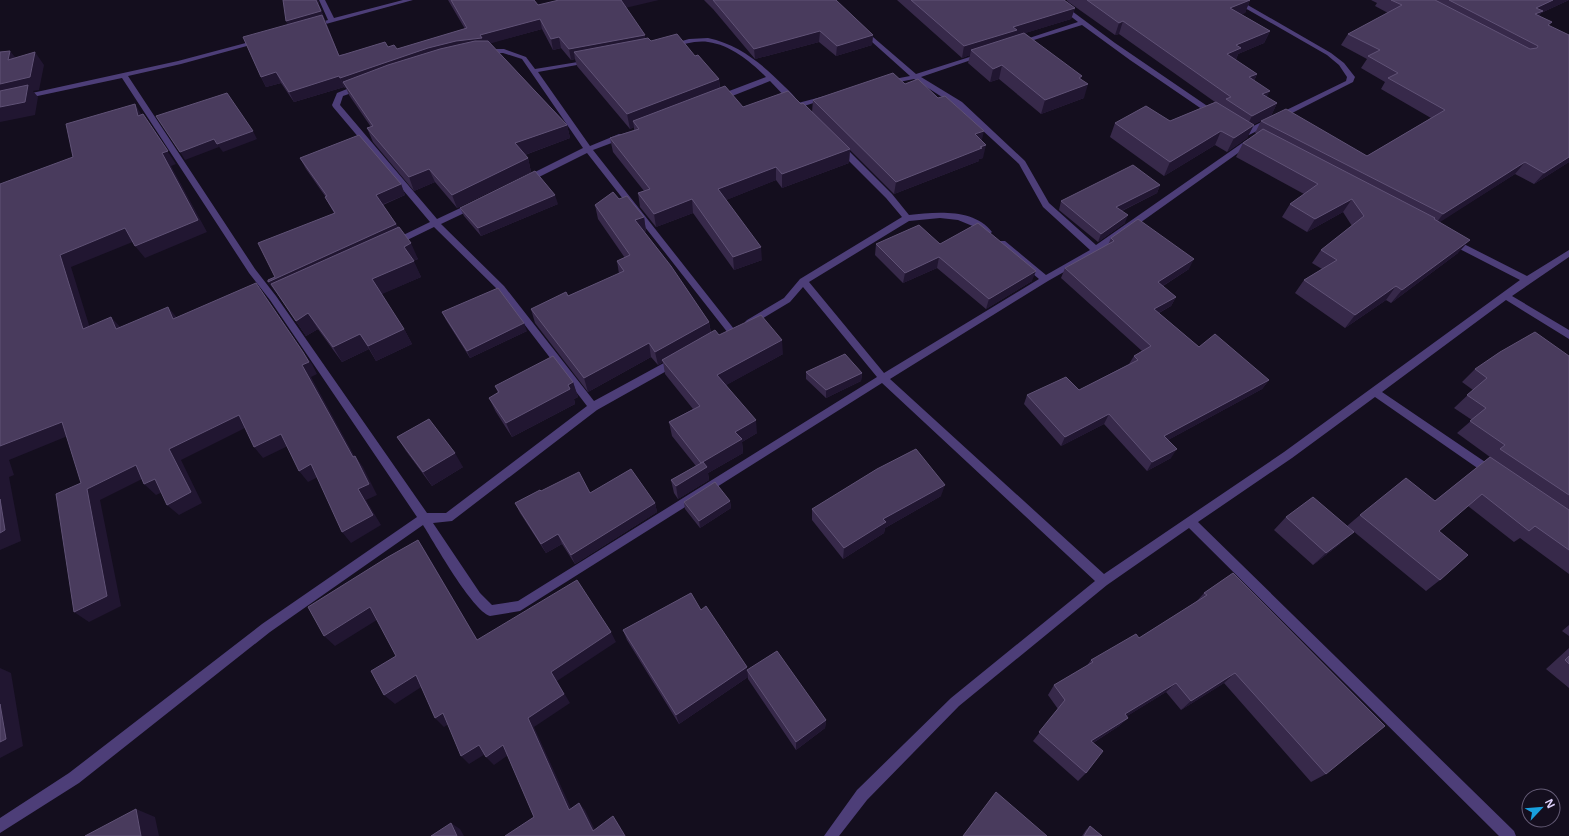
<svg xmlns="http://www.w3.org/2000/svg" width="1569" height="836" viewBox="0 0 1569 836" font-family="'Noto Sans',sans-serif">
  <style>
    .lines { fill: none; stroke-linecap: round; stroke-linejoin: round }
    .minor { fill: #4d3e78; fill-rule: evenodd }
    .wall { fill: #37294a }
    .shaded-wall { fill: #211631 }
    .building { fill: #493b5d; stroke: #605276 }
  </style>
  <rect width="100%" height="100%" fill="#140e1e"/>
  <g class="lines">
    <path class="minor" d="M319,0H325L334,18L403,0H413L315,27H311V25L328,20Z
      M1050,0H1057L1115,43L1219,114L1215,116H1212L1130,60L1082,25L1021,44H1017V42L1078,22Z
      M1231,0H1239L1331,53L1344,63L1355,77L1353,82L1249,135H1243V131L1346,81L1347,77L1339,65L1327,55Z
      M862,31H866L916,74L979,54H983V56L921,77L962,102L1025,161L1049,203L1096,245L1248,139H1251L1255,141L1099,252L1048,281L890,379L1104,574L1284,452L1520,280L1448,243L1447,241L1448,239H1454L1527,276L1569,250V257L1512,296L1569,330V339L1506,300L1382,392L1494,468L1495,471L1494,474L1490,475L1486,474L1375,397L1292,458L1198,522L1514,831L1516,836H1499L1189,528L1107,585L959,706L867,800L839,836H824L857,790L951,698L1095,581L882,383L520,611L490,616C472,610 435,544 423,525L270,632L79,783L0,833V818L69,773L262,624L417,517L270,300L249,273L122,78L0,104V100L178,61L257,40H261V42L181,64L128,76L255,269L276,296L427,513H446L587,406L498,290L434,227L397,245H391L390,243L391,241L430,222L333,107L332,105L337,93L357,85H363V89L343,96L340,105L437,219L471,203H477L478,205L477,207L441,224L504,286L594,401L673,358H679L681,361L679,364L597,410L452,521L433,523L480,593L492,605L518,601L877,377L803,287L790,302L753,324H747L745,322L747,320L784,298L800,279L902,217L886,198L837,149V145H843L892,194L909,215C935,212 974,208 992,232L988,235L985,234L975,227L958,220L940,218L909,221L809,282L884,373L1039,279L999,245L998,243L999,241H1005L1046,275L1090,250L1043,207L1019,164L956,106L914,79L884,85V81L910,76L862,33Z
      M708,38C740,45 762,64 785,87C789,91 796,97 798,103L825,96L829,98L801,107H795V104H792L770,81L722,100H716V96L766,77C751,62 731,45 708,42C696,40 683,45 671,47L668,45L689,39Z
      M504,49L526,57L535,69L590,60L592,61L588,63L538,72L590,146L619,134H625V138L593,150L734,329L736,331L734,333H728L587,153L529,182H523V178L583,148L522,59L503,53H484L481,51L484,49Z"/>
  </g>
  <path class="wall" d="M283,0H318L319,5L339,55L388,47L397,49L465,29L448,0H534L538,5L626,8L645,35V38L651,41L695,56L719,79L720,88L743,107L801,104L812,112L813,100L905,84L982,141L983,158L979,159V161L894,194L850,150L849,163L782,188L776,180L726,200L762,260L734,270L693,213L656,227L640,207L638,193L644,191L613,152L610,138L634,130V127L630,129L577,66L575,59L571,60L561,48L553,50L542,29L490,43L567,125L570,138L525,155L528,158L531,172L457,208L435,182L414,191L373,142L367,128L371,127L349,95L346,88H345L344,87L294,102L281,83L266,87L261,77L288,24Z
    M704,0H836L873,35L872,45L836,56L819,42L755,59L713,9Z
    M897,0H1064L1075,8L1071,19L1025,33L1081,79L1084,98L1041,114L999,79L990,82L968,63L970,55L962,58Z
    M1067,0H1250L1245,13L1241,14L1270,31L1264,43L1238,54L1236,60L1257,74L1254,81L1266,97L1277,103L1271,116L1254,124L1247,138L1227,152L1215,145L1164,176L1110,137L1115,123L1170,121L1215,102L1119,34L1115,35L1067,1Z
    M1371,0H1569L1541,13L1539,16L1550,26L1569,162L1534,184L1515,174L1439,222L1458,253L1391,303L1386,300L1345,328L1295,293L1304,280L1322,269L1312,263L1321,250L1352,226L1343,212L1307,232L1282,217L1290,204L1304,194L1236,157L1243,143L1257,134L1255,133L1261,121L1367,156L1431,118L1381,89L1385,82L1361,68L1367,59L1341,45L1348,34L1388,13L1375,6L1377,3Z
    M300,158L401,184L405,195L383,205L396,224L418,259L413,261L421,277L381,294L404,329L412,344L376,361L369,349L342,362L318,329L306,336L268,280L275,277L334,213L325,197V196L306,169Z
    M1160,185L1157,193L1122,211L1125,223L1098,242L1059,210L1061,201Z
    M619,199L644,217L646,231L644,232L709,322L711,333L783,354L726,385L757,433L742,442L743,453L708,473L709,480L678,499L674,493L671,480L696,466L672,436L669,422L693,409L665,374L663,362L658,365L651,357L588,392L535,323L531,309L568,296L619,274L617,261L625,258L598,219L595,205Z
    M558,204L481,236L464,216L460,208Z
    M1111,238L1189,269L1163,286L1176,297L1171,306L1159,313L1199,347L1269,380L1262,389L1168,440L1171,458L1147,471L1104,424L1061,446L1024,404L1027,395L1079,390L1129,364L1134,356L1142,351L1061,278L1065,268L1108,245Z
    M876,244H940L1032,281L986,309L937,268L903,283L875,255Z
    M442,312L527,331L470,358L446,320Z
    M1569,356V574L1520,538L1514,542L1468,506L1439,531L1440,580L1426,591L1347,526L1360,515L1435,501L1490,457L1457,433L1472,420L1454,408L1473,390L1462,382L1475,369Z
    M806,372L862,373L861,381L826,398L806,379Z
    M573,382L578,397L574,399L575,404L512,437L496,412L489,398L498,393L495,386Z
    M397,437L463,467L432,486L406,451Z
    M541,491L590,493L655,503L657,512L575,564L562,544L546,553L520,513L515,503Z
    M941,496L885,528L884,533L843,559L812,520V509Z
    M730,501L731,508L700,528L685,509L684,502Z
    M1286,517L1340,544L1313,565L1274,530Z
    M1233,573L1326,774L1311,782L1224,683L1181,710L1166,692L1127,716L1128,718L1119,726L1093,743L1086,773L1078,781L1033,741L1058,709L1048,695L1054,685L1086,667L1091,660L1139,638L1196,602L1204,593Z
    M701,610L748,670L826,720L825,728L796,750L748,679V677L679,724L627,640L623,630Z
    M1569,625V636L1562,631Z
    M1569,648V688L1546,669Z
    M1090,826L1102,836H1082L1086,830Z"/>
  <path class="shaded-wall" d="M316,0H318L319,5L343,66L290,29L286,21Z
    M620,0H659L621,9Z
    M1250,0L1245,13L1225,20L1230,8Z
    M1553,0H1569L1541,13L1534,22L1536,8Z
    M1075,8L1071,19L971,50L970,55L962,58L964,46L1013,27Z
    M540,19L542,29L485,45L343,82L346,88H345L340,78L428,48L480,35Z
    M1123,21L1119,34L1115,35L1119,23Z
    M820,31L819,42L755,59L754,49Z
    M1270,31L1264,43L1238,54L1236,60L1227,54L1236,45Z
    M645,35L646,46L574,52L575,59L571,60L569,49Z
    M873,35L872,45L836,56L837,46Z
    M559,37L561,48L553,50L551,39Z
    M10,51L20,63L8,60Z
    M35,52L44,65L39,90L33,91L38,97L35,115L0,122V84Z
    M1002,65L999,79L990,82L993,69Z
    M276,72L281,83L266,87L261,77Z
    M1257,74L1251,86L1249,77Z
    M339,76L344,87L294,102L289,92Z
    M1082,76L1078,88L1088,84L1084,98L1041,114L1045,100L1079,78Z
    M719,79L720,93L633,121L634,127L630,129L627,114Z
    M1270,91L1263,104L1262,94Z
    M1277,103L1271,116L1246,128L1252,116Z
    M135,104L143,117L138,116Z
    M143,114L176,164L171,166L207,232L145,258L135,246L162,153Z
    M567,125L570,138L519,157L515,143Z
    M1254,125L1247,138L1227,152L1234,138Z
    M253,131L257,139L223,152L217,144Z
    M984,131L981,144L975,134Z
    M1221,131L1215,145L1164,176L1170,162Z
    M214,139L219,147L185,160L180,152Z
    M986,145L983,158L979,159V161L894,194L896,182Z
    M850,149L849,163L782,188V174Z
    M1569,157V162L1534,184L1544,173Z
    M528,158L531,172L457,208L452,195Z
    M1525,162L1515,174L1434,226L1443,214Z
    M776,167V180L719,203L718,189Z
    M429,169L435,182L414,191L409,177Z
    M401,184L405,195L381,205L376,195Z
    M1160,185L1157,193L1113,215L1116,207Z
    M555,195L558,204L481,236L478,228Z
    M692,199L693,213L656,227L654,214Z
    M1352,199L1343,212L1307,232L1315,219Z
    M1128,215L1125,223L1098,242L1101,234Z
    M644,217L646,231L638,235L635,220Z
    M396,224L401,235L275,292L268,282Z
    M125,228L135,241L71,267L94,341L83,329L60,255Z
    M1470,240L1458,253L1391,303L1402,290Z
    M411,243L418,259L411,262L404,247Z
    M761,247L762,260L734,270L733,257Z
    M939,257L937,268L903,283L905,273Z
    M1194,259L1189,269L1153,292L1158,282Z
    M414,261L421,277L380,295L372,279Z
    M1036,271L1032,281L986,309L989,299Z
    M1396,286L1386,300L1345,328L1355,315Z
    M1176,297L1171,306L1149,318L1154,309Z
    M168,307L178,319H173Z
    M308,313L318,329L306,336L296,321Z
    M111,317L123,330L116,329Z
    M709,322L711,336L662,360L663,362L658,365L655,352Z
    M524,323L527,331L470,358L467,351Z
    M404,329L412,344L376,361L368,346Z
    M360,334L369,349L342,362L333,347Z
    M782,340L783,354L719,389L717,375Z
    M649,343L651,357L588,392L584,378Z
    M303,352L312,364L317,374L311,377L361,468L353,457L302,365Z
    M862,373L861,381L826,398V390Z
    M1269,380L1262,389L1159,445L1164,436Z
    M573,382L578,397L574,399L575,404L512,437L506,423Z
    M1109,414L1104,424L1061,446L1065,437Z
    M239,415L249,426L181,460L202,503L179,515L167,505L169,449Z
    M756,420L757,433L742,442L743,453L708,473L709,480L678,499L676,486L702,470L701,463L735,432Z
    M62,422L75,433L9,460L14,475L9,477L21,541L0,550V446Z
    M281,434L290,445L263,458L254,447Z
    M1177,449L1171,458L1147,471L1152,462Z
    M455,453L463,467L432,486L423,472Z
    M355,456L363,467L377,495L366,500L381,525L351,543L342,532L358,489Z
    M311,464L320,476L308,482L299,471Z
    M136,465L148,476L100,500L121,606L89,622L74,612L87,489Z
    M155,479L167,490L156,495L144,484Z
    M945,485L941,496L885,528L884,533L843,559L844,548L883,519Z
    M730,501L731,508L700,528L699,521Z
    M655,503L657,512L575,564L571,555Z
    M1354,532L1340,544L1313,565L1326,553Z
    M558,534L562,544L546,553L541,544Z
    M418,540L426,552L484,651L477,640Z
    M370,607L380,618L335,646L324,636Z
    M611,632L616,642L557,681L570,703L534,727L575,817L569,810L528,718L551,672Z
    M0,665V668L11,673L23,746L0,758Z
    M747,667L748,677L679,724L676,715Z
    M1235,673L1224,683L1181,710L1191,701Z
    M416,675L426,684L395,704L384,695Z
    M1176,683L1166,692L1116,723L1125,714Z
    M443,713L452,722L444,727L435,718Z
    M1128,718L1119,726L1083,749L1091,741Z
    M826,720L825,728L796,750V742Z
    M479,745L487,753L469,764L461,756Z
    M503,745L511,753L494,765L486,757Z
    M579,803L585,810L598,836L593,831Z
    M136,809L155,817L159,836H141Z
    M613,816L618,823L626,836H625Z
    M451,823L460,829L464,836H457Z"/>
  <path class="building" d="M283,0H316L321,11L286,21Z
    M451,0H534L538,5L559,0H621L645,35L569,49L559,37L551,39L540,19L480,35L482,38L456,41L428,48L340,78L339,76L289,92L276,72L261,77L243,37L322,15L339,56L385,42L388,47L394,45L397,49L467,28Z
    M713,0H836L873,35L837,46L820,31L754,49Z
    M911,0H1064L1075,8L1013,27L1017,30L964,46Z
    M1087,0H1250L1230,8L1270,31L1236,45L1241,48L1227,54L1257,74L1249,77L1270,91L1262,94L1277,103L1252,116L1226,99L1231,97L1123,21L1119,23Z
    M1391,0H1435L1530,49L1537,48L1538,46L1449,0H1553L1536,8L1543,11L1535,14L1552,22L1548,25L1569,35V157L1544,173L1525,162L1443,214L1261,121L1286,109L1367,156L1445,110L1388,78L1398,73L1368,56L1380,50L1348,34L1402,5Z
    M1024,33L1082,76L1079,78L1088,84L1045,100L1002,65L993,69L971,50Z
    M677,34L695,56L698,55L719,79L627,114L574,52L648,38L651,41Z
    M475,41H488L567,125L515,143L528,158L452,195L429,169L409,177L367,128L373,126L343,82L388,65L440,49Z
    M10,51L8,60L35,52L30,77L0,84V52Z
    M893,73L905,84L918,79L938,98L945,96L984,131L975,134L986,145L980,147L982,148L896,182L813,100Z
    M28,85L25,102L0,107V91Z
    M725,86L743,107L788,91L801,104L803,103L850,149L782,174L776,167L718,189L761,247L733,257L692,199L654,214L638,193L650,189L610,138L639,129L633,121Z
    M227,93L253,131L217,144L214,139L180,152L156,116Z
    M1216,102L1254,125L1234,138L1221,131L1170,162L1115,123L1146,106L1170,121Z
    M135,104L138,116L143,114L168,151L162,153L198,220L135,246L125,228L60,255L83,329L111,317L116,329L168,307L173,319L256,283L303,352L309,362L302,365L353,457L355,456L369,484L358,489L373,515L342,532L311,464L299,471L281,434L254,447L239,415L169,449L191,492L167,505L155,479L144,484L136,465L87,489L107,596L74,612L56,494L81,483L62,422L0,446V184L73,157L66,124Z
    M1263,129L1435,218L1434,219L1470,240L1402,290L1396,286L1355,315L1304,280L1337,260L1321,250L1364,216L1352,199L1315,219L1290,204L1318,184L1243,143Z
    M359,135L401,184L376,195L396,224L268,282V280L275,277L258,243L335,213L325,197L327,196L300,158Z
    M1133,165L1160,185L1116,207L1128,215L1101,234L1061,201Z
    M535,171L555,195L478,228L460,208Z
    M613,192L619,199L627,196L644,217L635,220L671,266L709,322L655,352L649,343L584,378L531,309L566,292L568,296L624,271L617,261L630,255L595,205Z
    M1138,219L1194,259L1158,282L1176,297L1154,309L1199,347L1215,334L1269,380L1164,436L1177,449L1152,462L1109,414L1065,437L1027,395L1066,377L1079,390L1138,360L1134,356L1151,346L1065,268L1114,241L1111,238Z
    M978,223L1036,271L989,299L939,257L905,273L876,244L919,225L940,244Z
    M399,227L411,243L404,247L414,261L372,279L404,329L368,346L360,334L333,347L308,313L296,321L271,284Z
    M498,288L524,323L467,351L442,312Z
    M761,315L782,340L717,375L756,420L735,432L742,439L701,463L669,422L700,406L662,360L715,330L719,335Z
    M1535,332L1569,356V495L1500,449L1505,445L1470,421L1486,408L1467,395L1487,378L1475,369L1500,352Z
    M845,354L862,373L826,390L806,372Z
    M553,356L573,382L568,385L570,389L506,423L489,398L499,392L495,386Z
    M429,419L455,453L423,472L397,437Z
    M916,449L945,485L883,519L886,522L844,548L812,509L877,469Z
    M1490,457L1569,510V550L1535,526L1529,531L1482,494L1439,531L1468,555L1440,580L1360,515L1406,478L1435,501Z
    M703,462L707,467L676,486L671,480Z
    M631,469L655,503L571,555L558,534L541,544L515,503L540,490L541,491L579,472L590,493Z
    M715,482L730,501L699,521L684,502Z
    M1313,497L1354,532L1326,553L1286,517Z
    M0,499L5,530L0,533Z
    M418,540L477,640L577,580L611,632L551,672L564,694L528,718L569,810L579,803L593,831L613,816L625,836H505L534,817L503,745L486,757L479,745L461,756L443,713L435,718L416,675L384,695L371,671L396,656L370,607L324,636L308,607L388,557Z
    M1233,573L1385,726L1326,774L1235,673L1191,701L1176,683L1125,714L1128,718L1091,741L1103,751L1086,773L1039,732L1065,700L1054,685L1093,662L1091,660L1136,634L1139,638L1207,595L1204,593Z
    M691,593L701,610L706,606L747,667L676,715L623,630Z
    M777,651L826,720L796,742L747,670Z
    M1569,656V664L1565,660Z
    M0,704L6,739L0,742Z
    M996,792L1047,836H963Z
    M136,809L141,836H85Z
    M451,823L457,836H431Z
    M1090,826L1102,836H1084Z"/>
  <g transform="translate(1541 808) rotate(64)"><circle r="19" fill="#140e1e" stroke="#655c76"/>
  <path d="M0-3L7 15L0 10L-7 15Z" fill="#18a0de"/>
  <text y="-6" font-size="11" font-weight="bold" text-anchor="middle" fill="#ded0fa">N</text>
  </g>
</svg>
